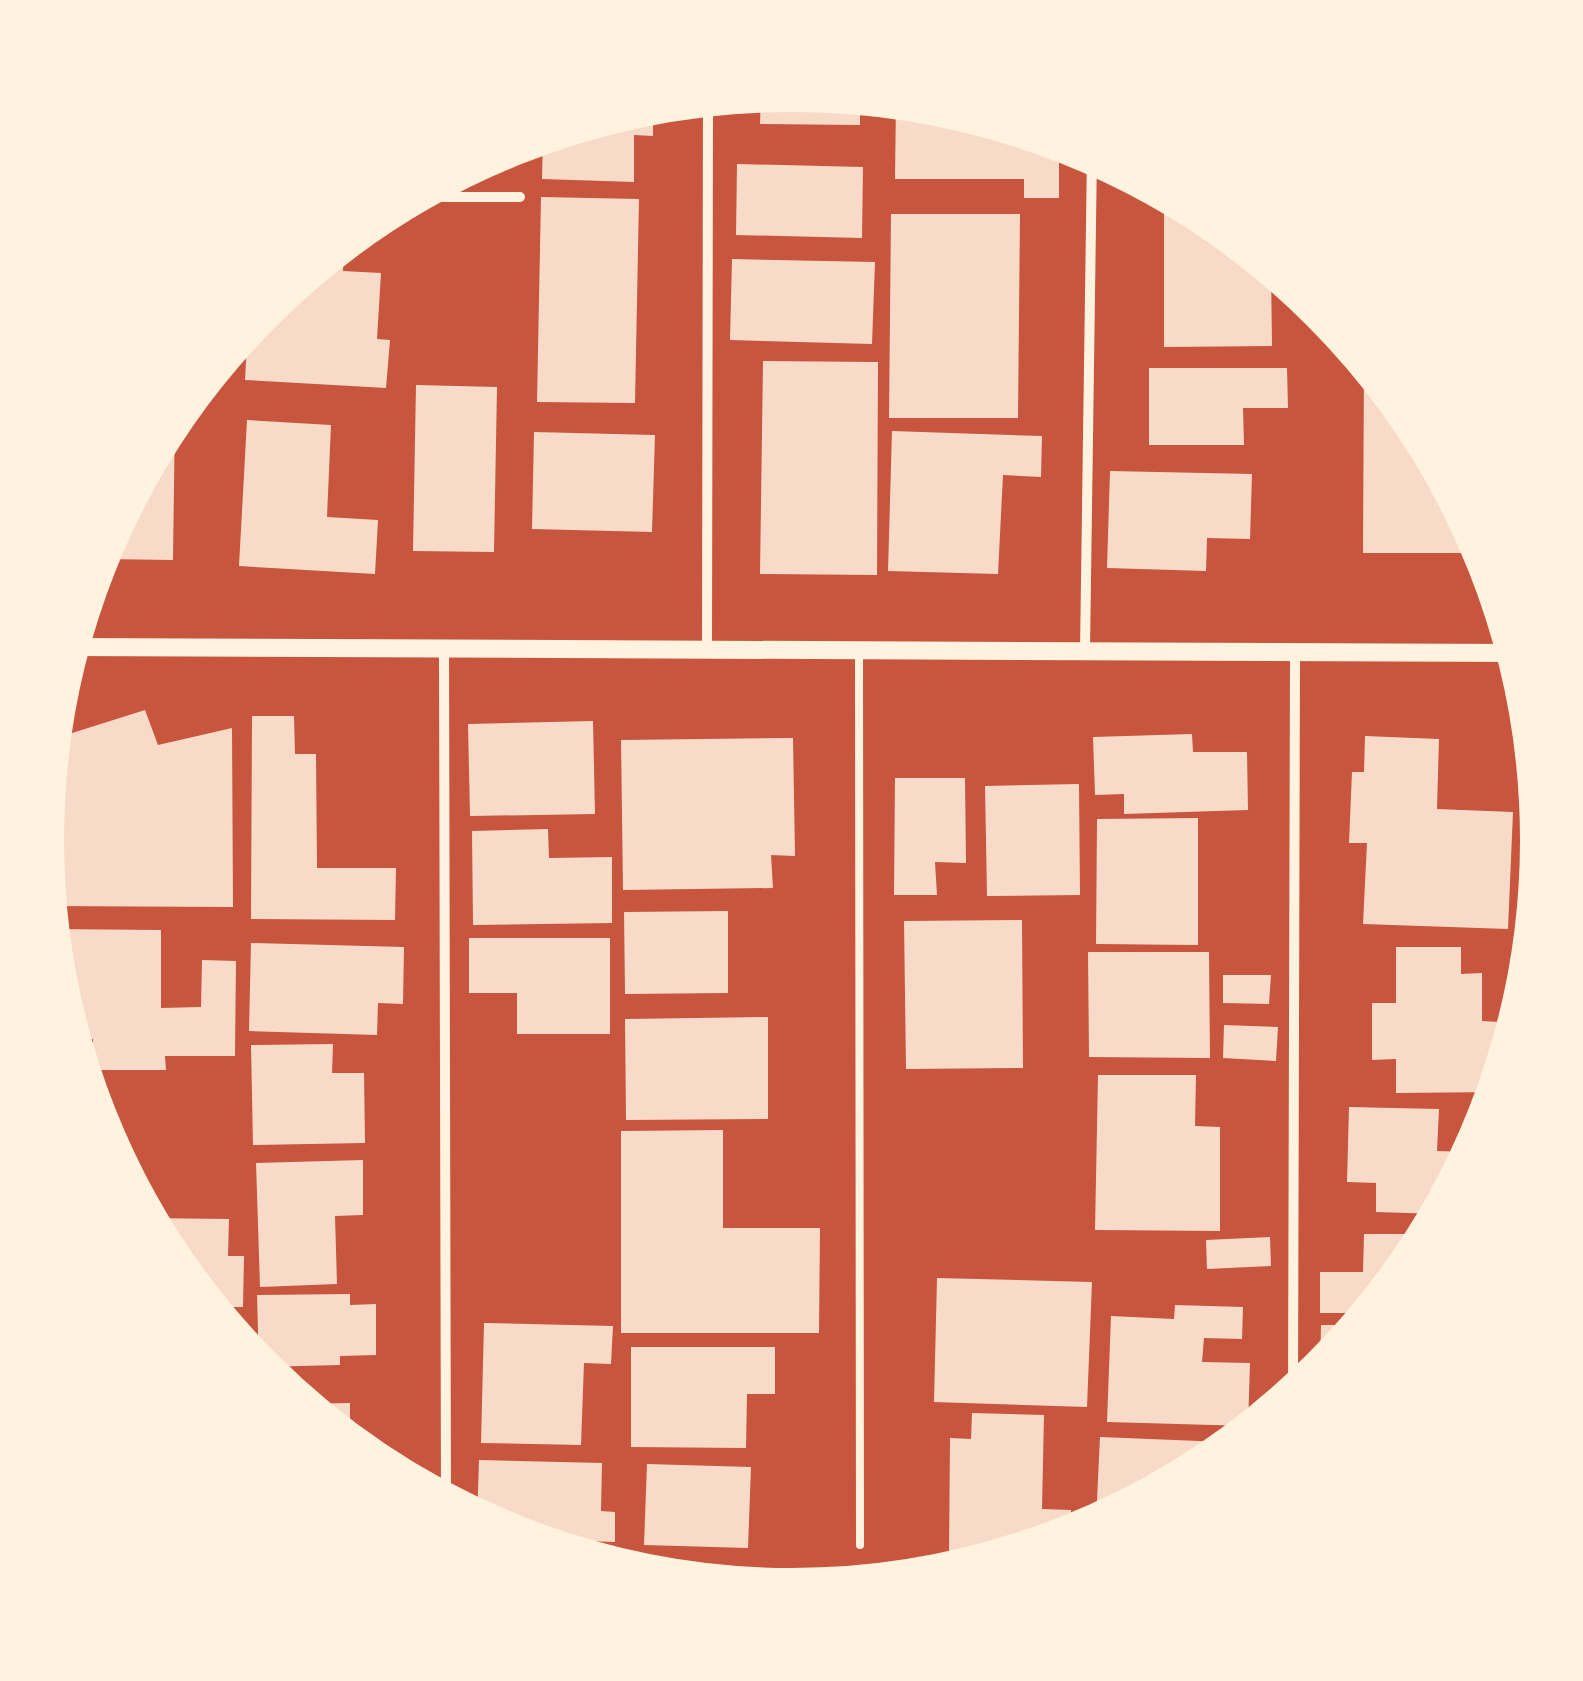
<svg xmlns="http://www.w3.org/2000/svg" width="1583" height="1681" viewBox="0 0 1583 1681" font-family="Helvetica,sans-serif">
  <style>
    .building { fill: #f7dbc8 }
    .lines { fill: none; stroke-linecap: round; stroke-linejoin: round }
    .service { stroke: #fff3e0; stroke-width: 8 }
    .minor { stroke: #fff3e0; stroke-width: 10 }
    .tertiary { stroke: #fff3e0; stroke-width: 18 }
    .rim { fill: none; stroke: #fff3e0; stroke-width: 12 }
  </style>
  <rect width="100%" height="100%" fill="#c8553d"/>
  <path class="building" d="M792,89L860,96V125L760,124L761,92Z
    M896,99L939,104L1043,135V138L1059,140V198H1024V179H895Z
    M645,103H653V136L634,135V182L542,179L543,134Z
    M737,164L863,167L862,238L736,235Z
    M1164,192L1209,216L1271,267L1272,346L1164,347Z
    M541,197L639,199L635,403L537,402Z
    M891,214H1020L1018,418H889Z
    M331,251L344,252L343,271L381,273L377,339L390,340L386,388L245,380L248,323L261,309Z
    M732,259L875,262L872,344L730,340Z
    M1364,359L1417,423L1486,553H1363Z
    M763,361L878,362L877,575L760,574Z
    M1149,368H1287L1288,408H1243L1244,445H1149Z
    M416,385L497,387L494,552L413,551Z
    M175,413L173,560L102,559V544L167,423Z
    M247,420L331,425L327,517L378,520L375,574L239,566Z
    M892,431L1042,436L1041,477L1003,475L998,574L888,571Z
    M534,432L655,435L652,532L532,529Z
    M1110,471L1252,474L1250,539L1207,538L1206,571L1107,568Z
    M145,710L158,745L232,728L233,907L46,906L40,840L46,778H52L48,762L50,740Z
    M252,716H294L295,754H316L317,868H396L395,920L251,919Z
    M593,721L595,814L470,816L468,724Z
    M1192,734L1193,752H1247L1248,810L1124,814V794L1095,795L1093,737Z
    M1365,736L1439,739L1437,809L1513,812L1508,929L1363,924L1367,843H1349L1352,772H1364Z
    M793,738L795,856L771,855L773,888L623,890L621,740Z
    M895,778H965L966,863L935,862L937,895H894Z
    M1535,783H1537L1543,840L1540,874L1534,873Z
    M1079,784L1080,895L987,896L985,786Z
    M1198,818V945L1096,944L1097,819Z
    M548,829L549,858L612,857V923L473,925L472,831Z
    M1534,883H1539L1535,918H1532Z
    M728,911V993L625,994L624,912Z
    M1022,920L1023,1068L906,1069L904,921Z
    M49,929L161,930V1008L201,1007L202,960L236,961L235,1056H165L166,1070H93V1039H70L54,987Z
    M469,938H610V1034H517V993H469Z
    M251,943L404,947L403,1004L378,1003L377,1035L249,1031Z
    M1396,947H1461V974L1482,973V1021L1500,1022L1501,1076L1497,1092L1396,1093V1059L1372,1060V1003H1396Z
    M1088,952H1209L1210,1058L1089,1057Z
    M1223,975H1271L1269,1004L1223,1003Z
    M768,1017V1119L626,1120L625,1019Z
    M1224,1025L1278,1027L1276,1061L1223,1058Z
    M333,1044L332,1073H364L365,1143L253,1145L251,1045Z
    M1098,1075H1196L1195,1126L1220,1127V1231L1095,1230Z
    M1349,1107L1439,1109L1437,1151L1473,1152L1440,1214L1376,1212V1183L1347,1182Z
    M723,1130V1228H820L819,1333H621V1131Z
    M363,1160V1215L335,1216L337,1284L260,1287L256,1163Z
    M145,1218L229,1219L228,1256H244L243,1307H207L166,1258Z
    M1364,1234H1429L1416,1258L1371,1313H1320V1272H1363Z
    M1270,1237L1271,1266L1207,1269L1206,1240Z
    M937,1278L1092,1282L1087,1407L934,1402Z
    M350,1294V1305L376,1304V1355L340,1356V1365L259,1367L257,1295Z
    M1175,1305L1243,1307L1242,1339L1204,1338L1202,1362L1250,1363L1248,1426L1107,1422L1111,1316L1174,1319Z
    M484,1323L613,1326L611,1364L584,1363L581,1445L481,1443Z
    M1321,1325H1361L1320,1374Z
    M631,1347H775V1394H747L746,1448L631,1447Z
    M350,1403V1446L299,1404Z
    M972,1413L1044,1415L1042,1509L1071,1510L1070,1538L1013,1555L949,1554L950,1438L971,1439Z
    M1100,1437L1224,1442V1453L1209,1466L1104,1522L1096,1521Z
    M479,1460L602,1463L601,1511L615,1512V1542L519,1539L503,1535L477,1520Z
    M647,1464L751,1467L748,1548L644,1545Z"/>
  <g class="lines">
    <path class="service" d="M859,650L860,1545"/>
    <path class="minor" d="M409,197H520
      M444,649L446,1504
      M707,649L708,97
      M1085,651L1092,153
      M1293,1397L1295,652"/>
    <path class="tertiary" d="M69,647L1516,653"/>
  </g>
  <path d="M0 0H1583V1681H0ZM58 840a734 734 0 1 1 1468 0a734 734 0 1 1-1468 0Z" fill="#fff3e0" fill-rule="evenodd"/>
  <path class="rim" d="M58 840a734 734 0 1 1 1468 0a734 734 0 1 1-1468 0Z"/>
</svg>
